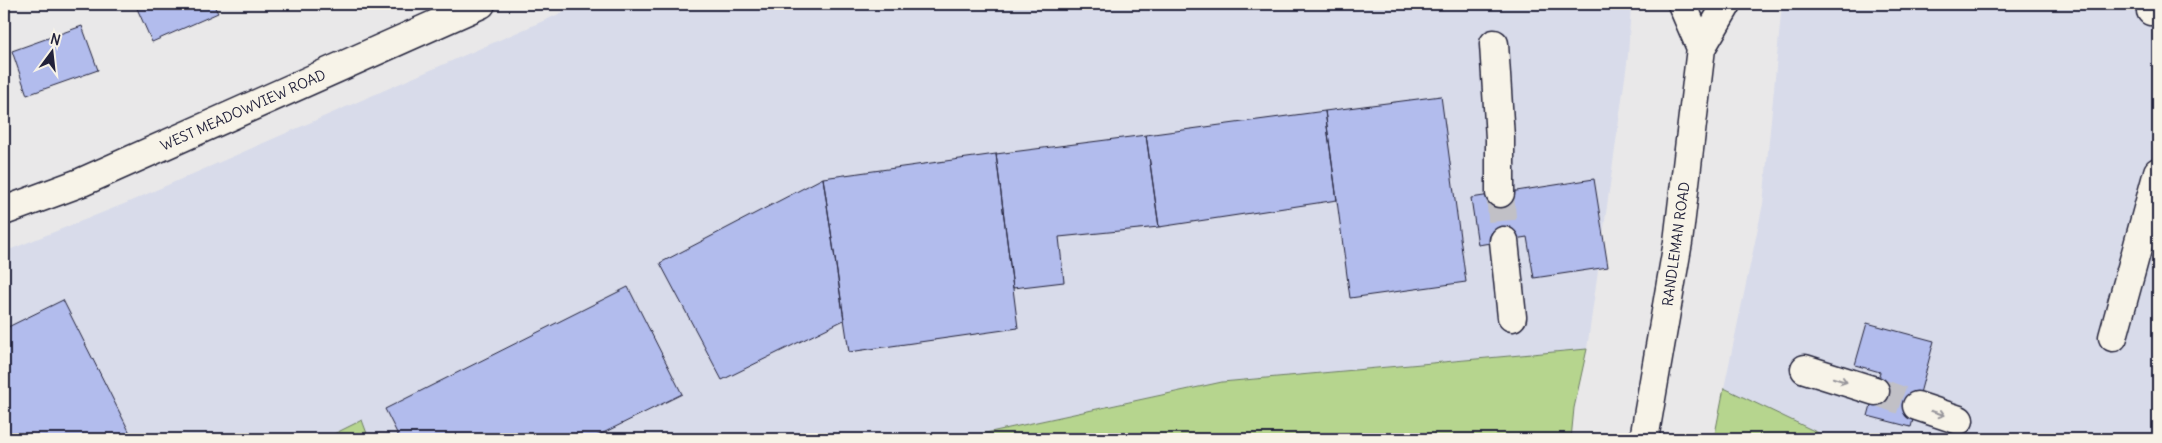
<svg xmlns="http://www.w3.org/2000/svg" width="2162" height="443" viewBox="0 0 2162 443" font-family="Delius,sans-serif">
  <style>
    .built { fill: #d8dbea }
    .green { fill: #b6d58e; stroke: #6c7c64 }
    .building { fill: #b2bced; stroke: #22223b }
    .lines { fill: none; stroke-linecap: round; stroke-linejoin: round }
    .minor-tunnel { stroke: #c1c0c6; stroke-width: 28; stroke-dasharray: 28 14; stroke-linecap: butt }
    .minor-casing { stroke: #22223b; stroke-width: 31 }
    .major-casing { stroke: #22223b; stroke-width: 31 }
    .minor { stroke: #f7f3e8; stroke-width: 28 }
    .major { stroke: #f7f3e8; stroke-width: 28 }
    .oneway { stroke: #97959a }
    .labels { text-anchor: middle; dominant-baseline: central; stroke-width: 4; stroke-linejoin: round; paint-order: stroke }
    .street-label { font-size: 14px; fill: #22223b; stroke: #f7f3e8 }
  </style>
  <rect width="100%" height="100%" fill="#e9e8e9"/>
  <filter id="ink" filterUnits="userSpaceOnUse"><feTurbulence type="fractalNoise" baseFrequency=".02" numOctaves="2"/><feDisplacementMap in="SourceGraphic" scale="10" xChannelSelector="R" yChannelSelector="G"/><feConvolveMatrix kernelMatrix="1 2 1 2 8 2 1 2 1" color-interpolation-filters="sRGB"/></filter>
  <g filter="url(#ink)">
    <path class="built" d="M582,4H1631L1628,56L1587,349L1222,382L958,439H369L362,421L324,439H4V252L124,204Z
      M1782,4H2158V439H1831L1724,388L1763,204Z"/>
    <path class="green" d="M1587,349L1574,408L1571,439H958L1222,382Z
      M1724,388L1831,439H1714Z
      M362,420L369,439H324Z"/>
    <path class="building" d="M135,4H213L218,13L152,42Z
      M82,26L98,70L27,95L12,51Z
      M1441,96L1466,282L1350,298L1325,111Z
      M1325,111L1337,200L1159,227L1146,135Z
      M1146,135L1159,227L1059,237L1064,282L1013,288L996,154Z
      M996,154L1018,328L849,352L823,178Z
      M823,178L844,320L722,380L660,263Z
      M1594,179L1608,267L1534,278L1527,237L1478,245L1471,198Z
      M628,287L682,394L591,439H400L385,409Z
      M63,300L133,439H4V329Z
      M1867,323L1934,341L1911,427L1868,416L1880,372L1855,365Z"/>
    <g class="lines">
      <path class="minor-tunnel" d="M1500,193L1504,241
        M1875,391L1917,406"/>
      <defs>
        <path id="minor" d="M2151,11L2153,4
          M1494,44L1500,138V193
          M4,211L82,182L481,4
          M1504,241L1512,317
          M2113,337L2158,172
          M1805,369L1875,391
          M1917,406L1959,420"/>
        <path id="major" d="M1682,4L1701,48
          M1644,439L1678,242L1701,48L1727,4"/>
      </defs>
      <use href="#minor" class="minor-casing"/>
      <use href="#major" class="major-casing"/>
      <use href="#minor" class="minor"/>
      <use href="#major" class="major"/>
    </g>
    <defs><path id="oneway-shaft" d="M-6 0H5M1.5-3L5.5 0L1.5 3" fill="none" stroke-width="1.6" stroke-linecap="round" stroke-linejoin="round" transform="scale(1.25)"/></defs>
    <g class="oneway">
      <use href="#oneway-shaft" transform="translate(1840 380) rotate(18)"/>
      <use href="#oneway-shaft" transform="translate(1938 413) rotate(18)"/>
    </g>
  </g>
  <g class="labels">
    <g class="street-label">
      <text transform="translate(243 110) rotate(-24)">WEST MEADOWVIEW ROAD</text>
      <text transform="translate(1676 244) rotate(-82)">RANDLEMAN ROAD</text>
    </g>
  </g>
  <rect width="2162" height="443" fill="none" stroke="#f7f3e8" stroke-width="20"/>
  <rect x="10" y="10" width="2142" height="423" fill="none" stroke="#22223b" stroke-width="2" filter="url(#ink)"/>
  <g transform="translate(52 52) rotate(15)" stroke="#f7f3e8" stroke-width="4" paint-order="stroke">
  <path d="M0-4L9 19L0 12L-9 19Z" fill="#22223b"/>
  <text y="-8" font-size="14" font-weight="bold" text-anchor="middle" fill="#22223b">N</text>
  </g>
</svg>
